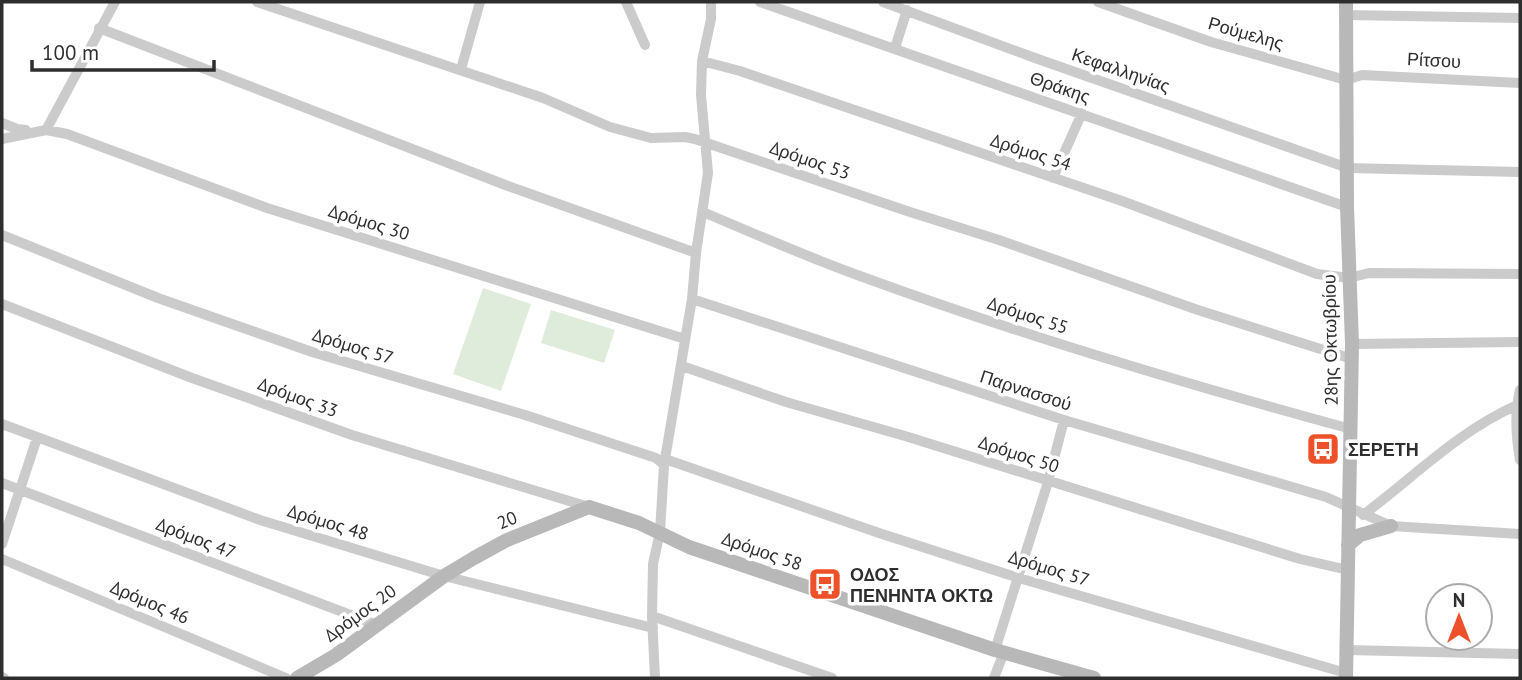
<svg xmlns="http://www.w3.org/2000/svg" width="1522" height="680" viewBox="0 0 1522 680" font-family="'PT Sans',sans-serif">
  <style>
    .green { fill: #e0ecdb }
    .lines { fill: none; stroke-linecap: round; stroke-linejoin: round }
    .street { stroke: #cbcbcb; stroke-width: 10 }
    .secondary { stroke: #b8b8b8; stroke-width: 14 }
    .labels { text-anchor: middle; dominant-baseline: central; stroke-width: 7; stroke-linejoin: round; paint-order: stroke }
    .street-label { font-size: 18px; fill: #2e2e2e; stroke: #fff }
    .poi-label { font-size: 18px; font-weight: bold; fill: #2e2e2e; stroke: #fff; text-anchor: start }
  </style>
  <rect width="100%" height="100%" fill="#fff"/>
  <path class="green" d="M483,288L531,304L501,391L453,374Z
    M551,310L615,330L604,363L541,343Z"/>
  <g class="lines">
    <path class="street" d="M257,2L543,98L610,127L651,138L685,137L695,139L910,212L999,240L1198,310L1352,359
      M626,2L645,45
      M760,2L1347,207
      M883,2L1035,58L1348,168L1520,172
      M1098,2L1211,42L1346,80L1362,75L1520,83
      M1346,15L1520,18
      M99,28L508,186L696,253
      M895,48L907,10
      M702,61L740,71L1122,201L1317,274L1349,278L1369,273L1520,274
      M461,69L480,2
      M2,123L17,129L26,130
      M46,130L115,2
      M2,139L46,130L67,134L267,208L685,339
      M1053,178L1082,113
      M703,212C755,234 807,257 860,276C1021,335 1185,384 1351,429
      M2,235L158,298L312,352L525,415L656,458L664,465
      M692,299L1064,420L1326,497L1391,526L1520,534
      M2,304L192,378L352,435L589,507
      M1352,344L1520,342
      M682,366L786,402L905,436L1300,559L1348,570
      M1520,390C1514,413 1516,437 1520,460
      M2,424L260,520L444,576L653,628
      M665,459L879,533L1019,578L1346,673
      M2,483L377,625
      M1363,515C1414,477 1457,432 1517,405
      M2,544L37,438
      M2,559L286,678
      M652,616L832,678
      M995,650L1048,482L1064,420
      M1347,650L1520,654
      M2,677L4,678
      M655,678L652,616L653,564L660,532L664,465L692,299L696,253L708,173L701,95L702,61L711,19V2
      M994,678L1004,652"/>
    <path class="secondary" d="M1348,545L1360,535L1391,526
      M297,678L336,655L444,576L474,558L507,540L589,507L639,523L689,547L995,650L1094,678
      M1346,678L1352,344L1347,207L1346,2"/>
  </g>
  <defs>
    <symbol id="bus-square" viewBox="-11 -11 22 22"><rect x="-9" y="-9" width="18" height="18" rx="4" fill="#ed5129" stroke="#fff"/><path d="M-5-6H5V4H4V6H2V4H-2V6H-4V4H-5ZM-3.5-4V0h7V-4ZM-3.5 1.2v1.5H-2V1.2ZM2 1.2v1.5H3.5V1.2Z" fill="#fff"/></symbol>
  </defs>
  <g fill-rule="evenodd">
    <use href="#bus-square" x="1304" y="430" width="38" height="38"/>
    <use href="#bus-square" x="806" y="565" width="38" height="38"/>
  </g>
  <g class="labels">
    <g class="street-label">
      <text transform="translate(1246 33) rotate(16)">Ρούμελης</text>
      <text transform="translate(1434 60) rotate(3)">Ρίτσου</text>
      <text transform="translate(1121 70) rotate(19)">Κεφαλληνίας</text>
      <text transform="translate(1060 87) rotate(19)">Θράκης</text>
      <text transform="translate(1031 152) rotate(18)">Δρόμος 54</text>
      <text transform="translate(810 160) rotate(19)">Δρόμος 53</text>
      <text transform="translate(369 222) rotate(17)">Δρόμος 30</text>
      <text transform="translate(1028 315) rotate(18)">Δρόμος 55</text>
      <text transform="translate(1330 340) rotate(-91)">28ης Οκτωβρίου</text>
      <text transform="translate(353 346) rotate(17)">Δρόμος 57</text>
      <text transform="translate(1026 390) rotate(18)">Παρνασσού</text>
      <text transform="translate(298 397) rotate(20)">Δρόμος 33</text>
      <text transform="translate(1019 454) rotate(18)">Δρόμος 50</text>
      <text transform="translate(507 520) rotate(-23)">20</text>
      <text transform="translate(328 522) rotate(17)">Δρόμος 48</text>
      <text transform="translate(196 538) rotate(21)">Δρόμος 47</text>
      <text transform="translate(762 551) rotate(19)">Δρόμος 58</text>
      <text transform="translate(1049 568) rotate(17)">Δρόμος 57</text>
      <text transform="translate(150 602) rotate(23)">Δρόμος 46</text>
      <text transform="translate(360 613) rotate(-36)">Δρόμος 20</text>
    </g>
    <g class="poi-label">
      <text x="1348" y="449">ΣΕΡΕΤΗ</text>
      <text x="850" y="574">ΟΔΟΣ<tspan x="850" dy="21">ΠΕΝΗΝΤΑ ΟΚΤΩ</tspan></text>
    </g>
  </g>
  <rect width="1522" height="680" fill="none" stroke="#2e2e2e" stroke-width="7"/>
  <g transform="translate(1459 617)"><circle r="33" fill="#ffffff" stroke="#ababab" stroke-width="2"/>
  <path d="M0-5L12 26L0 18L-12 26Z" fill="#ed5129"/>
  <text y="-10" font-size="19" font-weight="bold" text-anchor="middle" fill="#2e2e2e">N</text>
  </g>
  <path d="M32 60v10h182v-10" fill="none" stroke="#2e2e2e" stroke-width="3.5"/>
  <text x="42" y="60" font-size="21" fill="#2e2e2e" stroke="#ffffff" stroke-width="5" paint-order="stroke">100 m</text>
</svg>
